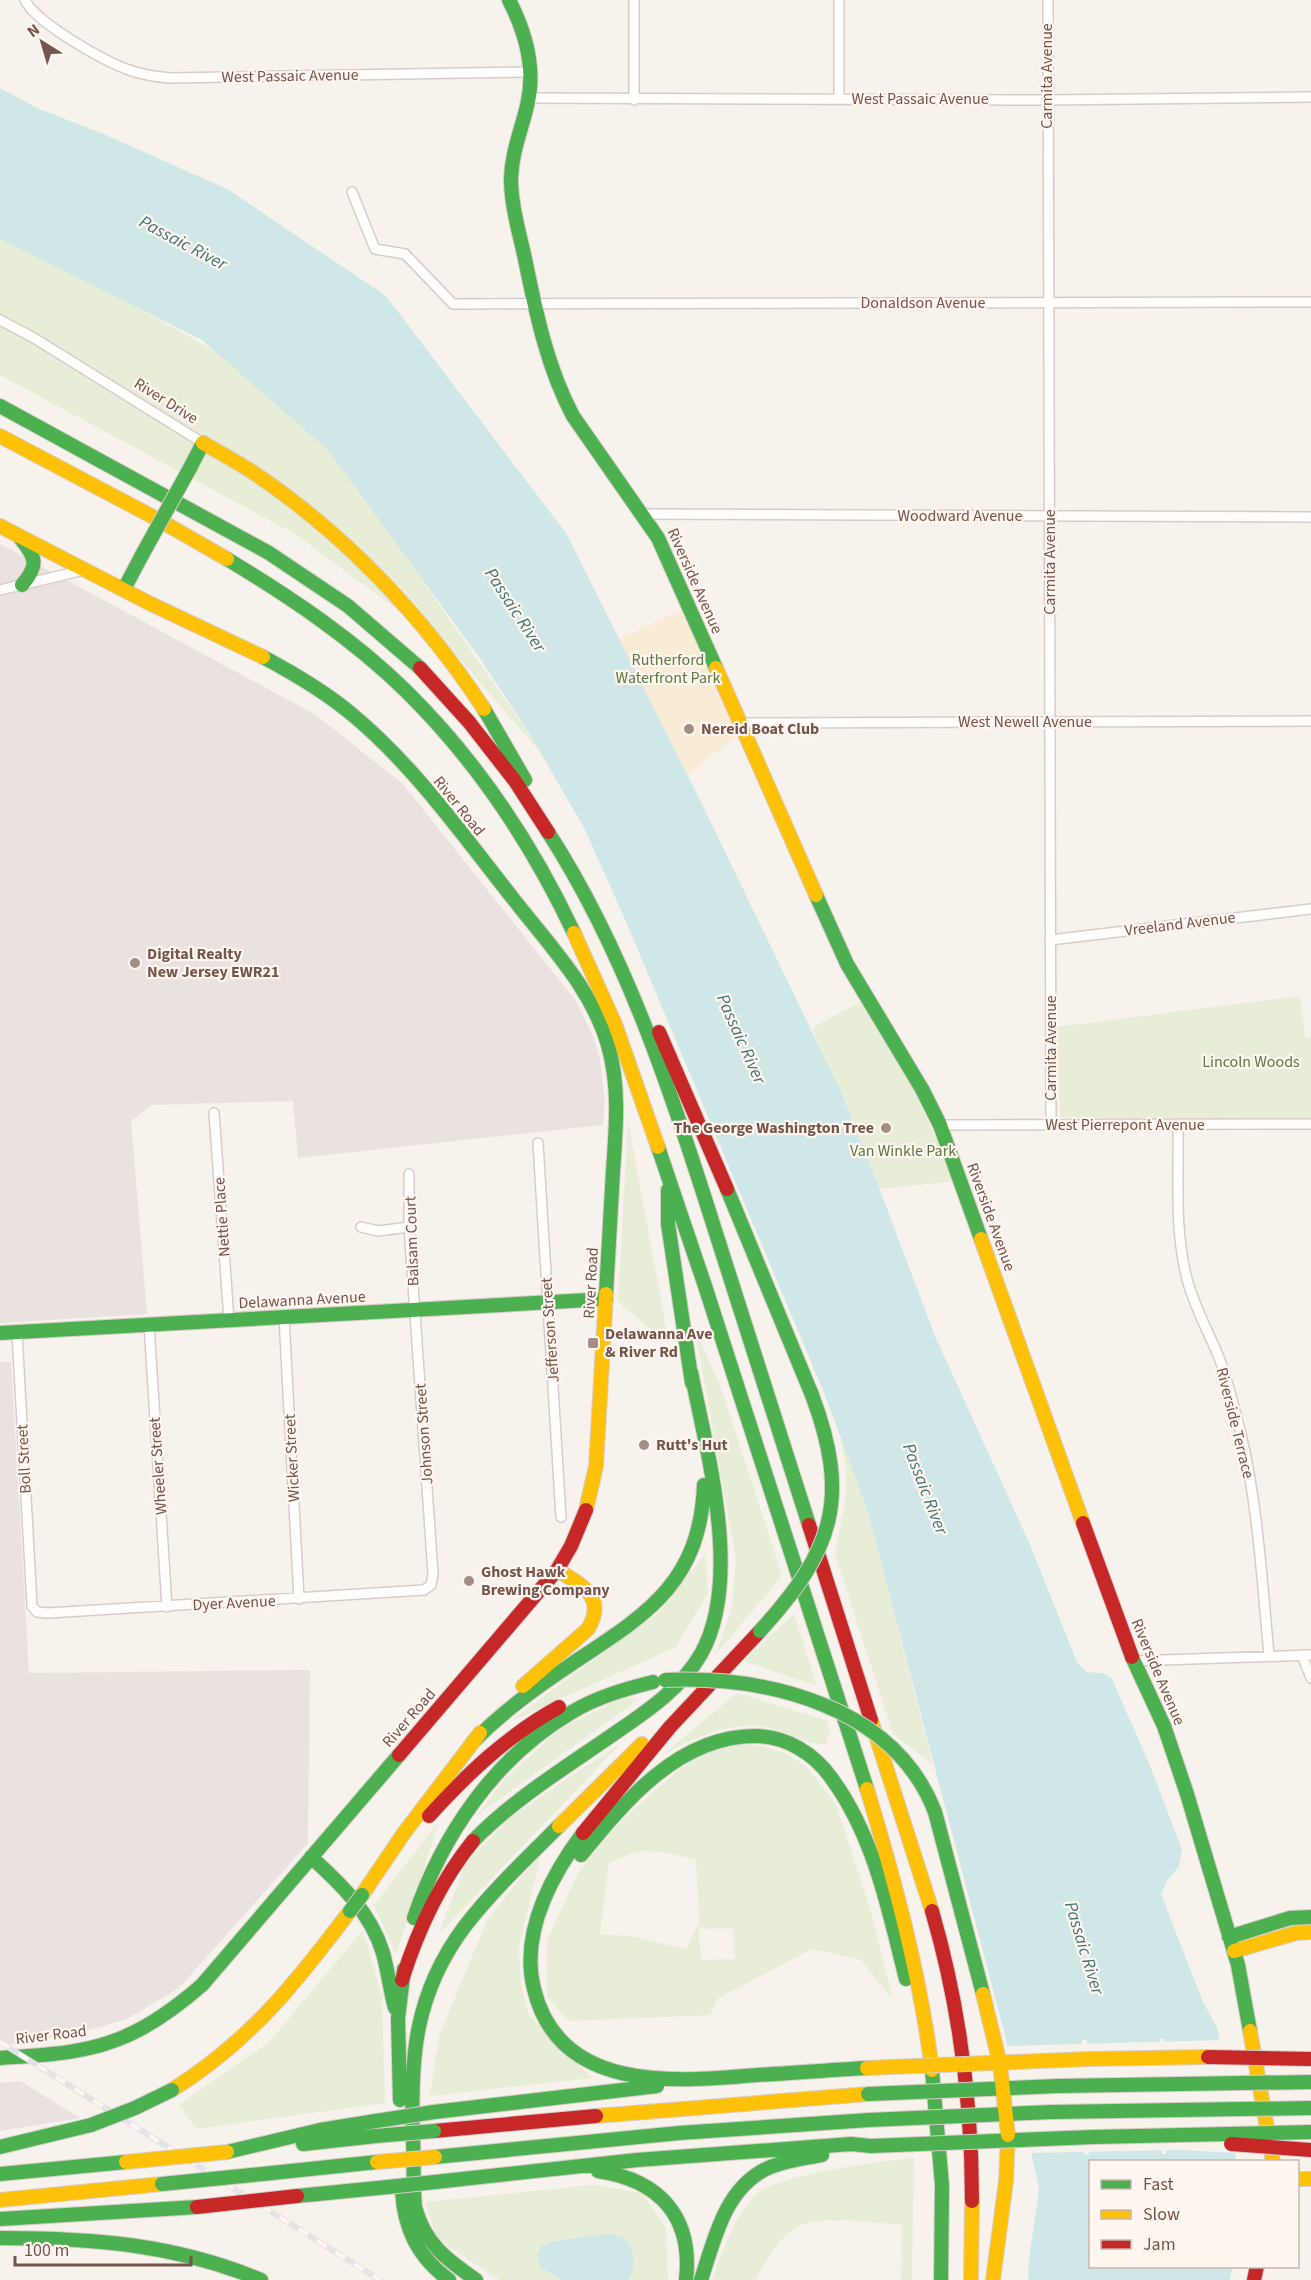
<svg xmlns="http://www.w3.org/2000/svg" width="1311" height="2280" viewBox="0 0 1311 2280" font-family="'Source Sans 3',sans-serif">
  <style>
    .industrial { fill: #eae2de }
    .green { fill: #e8edd8; fill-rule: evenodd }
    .sand { fill: #f9ecd7 }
    .water { fill: #cfe8e7; fill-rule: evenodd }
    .pier { fill: #f8f2ed }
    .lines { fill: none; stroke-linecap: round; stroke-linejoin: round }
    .street-casing { stroke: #d6cdca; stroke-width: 12 }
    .fast-casing { stroke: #d7cdc9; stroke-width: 16 }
    .slow-casing { stroke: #d7cdc9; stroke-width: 16 }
    .jam-casing { stroke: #d7cdc9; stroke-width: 16 }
    .street { stroke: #fefdfc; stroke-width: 9 }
    .fast { stroke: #4caf50; stroke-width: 14 }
    .slow { stroke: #ffc107; stroke-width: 14 }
    .jam { stroke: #c62828; stroke-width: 14 }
    .rail-casing { stroke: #e5e3e5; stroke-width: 6 }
    .rail { stroke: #fef6ef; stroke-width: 4; stroke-dasharray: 11; stroke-linecap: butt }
    .fast-bridge-casing { stroke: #d7cdc9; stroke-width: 16; stroke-linecap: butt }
    .slow-bridge-casing { stroke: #d7cdc9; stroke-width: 16; stroke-linecap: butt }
    .jam-bridge-casing { stroke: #d7cdc9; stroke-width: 16; stroke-linecap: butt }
    .fast-bridge { stroke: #4caf50; stroke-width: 14 }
    .slow-bridge { stroke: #ffc107; stroke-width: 14 }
    .jam-bridge { stroke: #c62828; stroke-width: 14 }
    .poi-dot { fill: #a38d85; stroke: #fef6ef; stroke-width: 2 }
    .labels { text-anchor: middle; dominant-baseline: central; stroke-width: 4.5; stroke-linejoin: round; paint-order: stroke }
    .street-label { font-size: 16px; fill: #75564d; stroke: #fef6ef }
    .park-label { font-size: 16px; fill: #5d7a45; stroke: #fef6ef }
    .poi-label { font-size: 16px; font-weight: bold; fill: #75564d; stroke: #fef6ef; text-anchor: start }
    .water-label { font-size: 18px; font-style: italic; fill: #417879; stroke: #fef6ef }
  </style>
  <rect width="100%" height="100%" fill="#f8f2ed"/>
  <path class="industrial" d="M0,544L316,715L403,784L576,1001L594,1038L600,1060L605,1100L603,1125L298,1158L293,1101L152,1105L131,1121L147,1314L0,1323Z
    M0,1362H11L29,1673L310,1670L308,1843L179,1988L127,2019L68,2036L0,2046Z
    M20,2081L80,2118L0,2131V2083Z"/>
  <path class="green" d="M0,239L26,245L211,349L302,407L547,760L452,650L295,534L0,375Z
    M1300,996L1305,1037H1311V1122L1060,1117L1057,1027Z
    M860,1002L915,1092L955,1181L880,1189L812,1028Z
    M628,1120L669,1344L618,1302Z
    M695,1330L721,1387L782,1576L716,1654L732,1607L736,1559Z
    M841,1436L867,1509L933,1765L893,1734L835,1554L845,1502L846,1473Z
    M705,1554L708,1593L676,1647L509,1722L660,1611Z
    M794,1614L817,1686L743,1661Z
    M737,1693L828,1721L830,1729L826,1744C805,1744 796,1735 777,1730C735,1717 697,1737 661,1756Z
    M621,1698L639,1699L476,1816L506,1778L558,1730Z
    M622,1742L438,1935L466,1863L512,1816Z
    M739,1744L763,1746L787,1754L807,1767L836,1804L872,1915L893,2000L861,1960L812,1949L717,1999L710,2015L569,2021L547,1997V1940L578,1873L607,1836L633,1810L675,1773L695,1759L718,1749ZM642,1851L665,1852L696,1860L699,1923L686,1949L630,1936L600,1934L609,1863L630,1854ZM733,1928L735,1959L701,1960L699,1929Z
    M439,1821L396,1955L374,1905Z
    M541,1853L519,1948L521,1985L529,2015L592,2078L430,2096L439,2036L488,1918Z
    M363,1930L382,1997L385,2103L196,2129L179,2105L269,2042Z
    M914,2158L912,2280H901L902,2225C877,2223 822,2215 799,2226C779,2236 766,2261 755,2280H712C721,2255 734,2217 753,2197C776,2173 879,2162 914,2158Z
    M593,2185L642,2193L666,2228L668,2280H628L631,2276L609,2233L550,2242L542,2246L540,2267L561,2280H500L437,2239L425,2202Z"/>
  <path class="sand" d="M689,607L743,732L675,784L607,644Z"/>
  <path class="water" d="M0,88L37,108L106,135L229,190L386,296L566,533L703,806L842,1094L875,1177L935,1336L1028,1540L1077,1662L1086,1672L1102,1673L1112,1679L1151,1768L1182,1850L1179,1866L1167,1881L1161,1894L1203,2002L1218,2029L1236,2161L1090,2162V2266L1232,2267L1230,2280H1028L1029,2259L1039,2189L1007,2043L867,1509L825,1395L624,917L584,828L531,736L479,657L328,450L202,340L0,239ZM1160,2039H1164L1166,2154H1162ZM1082,2040H1087L1089,2155L1084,2154Z
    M609,2233C613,2235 620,2236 624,2238C636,2246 636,2269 628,2280H561L540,2267L537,2254L542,2246L550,2242Z"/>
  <path class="pier" d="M936,1788L949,1822L1006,2046L1223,2040L1239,2153L1180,2150L1027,2153L1004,2044Z"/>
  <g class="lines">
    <defs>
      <path id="street" d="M25,0C36,23 104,61 129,70C143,75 157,77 171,78L530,72
        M1048,0L1051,1125
        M529,98L1047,100L1311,97
        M839,98V0
        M634,100V0
        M352,192L375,249L405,254L453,304L1311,302
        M0,320L34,338L203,443
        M644,514L1311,517
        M0,590L84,570
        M739,723L1311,721
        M1050,940L1311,909
        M214,1113L229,1320
        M940,1125L1311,1124
        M1178,1125C1179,1176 1174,1229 1187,1279C1194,1306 1207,1329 1218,1355C1228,1380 1234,1408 1241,1434C1258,1506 1262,1581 1269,1655
        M538,1143L561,1517
        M361,1227L378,1231L409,1227
        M284,1317L299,1599
        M149,1325L167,1607
        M17,1332L32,1606L37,1612L48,1613L424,1590L431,1585L433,1574L409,1227V1174
        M1302,1655L1311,1678
        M1133,1661L1311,1655"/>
      <path id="fast" d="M509,0C526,33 536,70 527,106C521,131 512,152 511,178C511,206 519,231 525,259C536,313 547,367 573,416L658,538L716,668
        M0,406L269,553L348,606L420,668
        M190,468L203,443
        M21,539C36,558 39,565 22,585
        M227,559C290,597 353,639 406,691C476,760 532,844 574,933
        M124,589L142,555
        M263,657C295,674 327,693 354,716C417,769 464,837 515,901C550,946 592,989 608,1045C620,1086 616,1129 613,1171C611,1212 608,1253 606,1294
        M484,709L525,780
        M548,832C626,953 671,1091 714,1227C746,1327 778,1426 809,1525
        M816,895L847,964L922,1089L940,1125L981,1239
        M658,1147L705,1286L867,1789
        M727,1189L812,1395
        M668,1190V1224L692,1383
        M0,1333L606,1299
        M1132,1657L1164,1726L1187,1794L1238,1965L1250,2031
        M473,1742C503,1711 537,1687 573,1663C647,1614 700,1583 704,1485
        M583,1833C551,1876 520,1934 534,1989C559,2093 675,2082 757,2075C794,2073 830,2070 867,2068
        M473,1841C516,1797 568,1766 618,1731C649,1710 682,1687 701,1654C743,1579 707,1453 691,1372
        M581,1855C626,1800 679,1736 755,1736C786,1736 815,1754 832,1779C874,1836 889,1911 906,1979
        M311,1857C341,1884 371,1913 383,1953C388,1971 390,1990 395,2008
        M414,1918C442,1835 495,1757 572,1712C597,1697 625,1689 653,1682
        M1229,1937L1290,1918L1311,1917
        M0,2058C42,2055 87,2054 126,2036C154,2024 179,2005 202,1985L399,1755
        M932,2070L942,2185L941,2280
        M400,2100L398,2018L404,1969
        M434,2112L657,2086
        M303,2144L376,2136
        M0,2147L91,2125
        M227,2152L320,2130L376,2121
        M435,2157L679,2133L869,2120
        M598,2171C660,2180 693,2217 686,2280
        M0,2174L126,2162
        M262,2174L377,2162
        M435,2182L637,2160L851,2144L871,2146
        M402,2190C404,2229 418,2257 449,2280
        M297,2196L378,2188
        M0,2219L197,2207
        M0,2238C92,2238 175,2244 261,2280
        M476,2280C446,2259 425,2244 415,2207C413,2185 414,2162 413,2139C410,2058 414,1994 465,1926C493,1890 526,1859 559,1826
        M701,2280C714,2241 724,2191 764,2170C781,2161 803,2159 822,2155"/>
      <path id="slow" d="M0,436L159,520L227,559
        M203,443C219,452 235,461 251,471C343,532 423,616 484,709
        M0,526L149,603L263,657
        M716,668L816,895
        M574,933L615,1024L658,1147
        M981,1239L1083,1523
        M586,1510L596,1466L606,1294
        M523,1686L588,1629C607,1597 582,1585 557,1570
        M871,1720L932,1911
        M867,1789C895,1882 920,1974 932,2070
        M559,1826L642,1744
        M362,1895L404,1833L480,1733
        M1234,1951L1296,1933L1311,1932
        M1250,2031L1273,2162
        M172,2090C251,2040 295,1984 350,1911
        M596,2116L868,2094
        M1298,2179H1311
        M0,2200L162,2184
        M971,2280L972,2201
        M993,2280L1006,2181L1008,2135"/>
      <path id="jam" d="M420,668L469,722L515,781L548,832
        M659,1032L727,1189
        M1083,1523L1132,1657
        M809,1525L871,1720
        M399,1755L557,1570L571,1546L586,1510
        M429,1816C468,1773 508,1735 559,1707
        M583,1833L670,1727L760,1631
        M932,1911C959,2004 972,2104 972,2201
        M402,1980C418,1929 439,1883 473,1841
        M434,2131L596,2116
        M1254,2280L1257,2266"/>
    </defs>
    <use href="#street" class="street-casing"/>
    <use href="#fast" class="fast-casing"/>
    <use href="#slow" class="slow-casing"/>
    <use href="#jam" class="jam-casing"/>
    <use href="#street" class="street"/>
    <use href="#fast" class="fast"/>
    <use href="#slow" class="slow"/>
    <use href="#jam" class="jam"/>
    <defs>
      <path id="rail" d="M0,2042L380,2280"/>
    </defs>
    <use href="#rail" class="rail-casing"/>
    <use href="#rail" class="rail"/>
    <defs>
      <path id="fast-bridge" d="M142,555L190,468
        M760,1631C833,1551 851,1499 812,1395
        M665,1680C768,1676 894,1706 935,1812L983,1994
        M350,1911L362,1895
        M868,2094L1058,2086L1311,2082
        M869,2120L1052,2112L1311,2108
        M376,2121L434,2112
        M91,2125L135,2108L172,2090
        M376,2136L434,2131
        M871,2146L1093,2137L1311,2132
        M162,2184L262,2174
        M378,2188L435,2182"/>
      <path id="slow-bridge" d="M983,1994L1000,2064L1008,2135
        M867,2068L1089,2059L1208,2057
        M126,2162L227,2152
        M377,2162L435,2157"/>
      <path id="jam-bridge" d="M1208,2057L1311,2059
        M1231,2144L1311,2150
        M197,2207L297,2196"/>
    </defs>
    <use href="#fast-bridge" class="fast-bridge-casing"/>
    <use href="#slow-bridge" class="slow-bridge-casing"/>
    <use href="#jam-bridge" class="jam-bridge-casing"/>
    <use href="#fast-bridge" class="fast-bridge"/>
    <use href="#slow-bridge" class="slow-bridge"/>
    <use href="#jam-bridge" class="jam-bridge"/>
  </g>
  <g class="poi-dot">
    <circle cx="689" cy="729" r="6"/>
    <circle cx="135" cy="963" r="6"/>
    <circle cx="886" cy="1128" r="6"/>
    <rect x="587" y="1337" width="12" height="12" rx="3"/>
    <circle cx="644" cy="1445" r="6"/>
    <circle cx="469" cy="1581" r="6"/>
  </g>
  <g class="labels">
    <g class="street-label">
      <text transform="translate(290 76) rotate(-1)">West Passaic Avenue</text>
      <text transform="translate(1047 76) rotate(-90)">Carmita Avenue</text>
      <text x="920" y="99">West Passaic Avenue</text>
      <text x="923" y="303">Donaldson Avenue</text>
      <text transform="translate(166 401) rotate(32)">River Drive</text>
      <text x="960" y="516">Woodward Avenue</text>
      <text transform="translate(1050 562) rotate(-90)">Carmita Avenue</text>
      <text transform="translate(695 581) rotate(66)">Riverside Avenue</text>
      <text x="1025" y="722">West Newell Avenue</text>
      <text transform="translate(459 806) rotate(51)">River Road</text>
      <text transform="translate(1180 924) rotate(-7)">Vreeland Avenue</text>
      <text transform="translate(1051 1048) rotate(-90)">Carmita Avenue</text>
      <text x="1125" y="1125">West Pierrepont Avenue</text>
      <text transform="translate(222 1217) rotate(-94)">Nettie Place</text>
      <text transform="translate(991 1217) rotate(70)">Riverside Avenue</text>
      <text transform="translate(412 1241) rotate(-92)">Balsam Court</text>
      <text transform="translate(591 1283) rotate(-87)">River Road</text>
      <text transform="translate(302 1300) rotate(-3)">Delawanna Avenue</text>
      <text transform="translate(550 1330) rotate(-94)">Jefferson Street</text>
      <text transform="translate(1235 1423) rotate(76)">Riverside Terrace</text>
      <text transform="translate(424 1434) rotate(-94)">Johnson Street</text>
      <text transform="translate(292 1458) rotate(-93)">Wicker Street</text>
      <text transform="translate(24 1459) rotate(-93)">Boll Street</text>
      <text transform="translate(158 1466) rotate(-94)">Wheeler Street</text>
      <text transform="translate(234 1603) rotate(-3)">Dyer Avenue</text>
      <text transform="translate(1158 1672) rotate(67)">Riverside Avenue</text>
      <text transform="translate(409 1718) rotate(-49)">River Road</text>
      <text transform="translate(51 2035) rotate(-7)">River Road</text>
    </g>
    <g class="park-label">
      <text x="668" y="660">Rutherford<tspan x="668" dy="18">Waterfront Park</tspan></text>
      <text x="1251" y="1062">Lincoln Woods</text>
      <text x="903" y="1151">Van Winkle Park</text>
    </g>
    <g class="poi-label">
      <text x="701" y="729">Nereid Boat Club</text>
      <text x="147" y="954">Digital Realty<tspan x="147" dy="18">New Jersey EWR21</tspan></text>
      <text x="874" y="1128" text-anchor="end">The George Washington Tree</text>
      <text x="605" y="1334">Delawanna Ave<tspan x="605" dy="18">&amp; River Rd</tspan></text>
      <text x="656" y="1445">Rutt's Hut</text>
      <text x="481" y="1572">Ghost Hawk<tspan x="481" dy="18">Brewing Company</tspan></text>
    </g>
    <g class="water-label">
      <text transform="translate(183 243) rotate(28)">Passaic River</text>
      <text transform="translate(515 610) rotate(57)">Passaic River</text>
      <text transform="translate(741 1039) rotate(66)">Passaic River</text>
      <text transform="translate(925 1489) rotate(69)">Passaic River</text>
      <text transform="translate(1084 1948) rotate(73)">Passaic River</text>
    </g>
  </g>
  <rect x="1089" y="2160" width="210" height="108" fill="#fef6ef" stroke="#c7b6ae" stroke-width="1.5"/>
  <rect x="1101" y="2180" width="30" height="9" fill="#4caf50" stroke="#c7b6ae" stroke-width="1.5"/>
  <text x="1143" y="2190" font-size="18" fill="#75564d">Fast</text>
  <rect x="1101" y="2210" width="30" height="9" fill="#ffc107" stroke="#c7b6ae" stroke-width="1.5"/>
  <text x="1143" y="2220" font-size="18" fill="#75564d">Slow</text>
  <rect x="1101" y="2240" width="30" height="9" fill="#c62828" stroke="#c7b6ae" stroke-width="1.5"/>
  <text x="1143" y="2250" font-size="18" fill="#75564d">Jam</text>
  <g transform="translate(42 42) rotate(323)" stroke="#fef6ef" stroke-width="4.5" paint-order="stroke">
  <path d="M0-4.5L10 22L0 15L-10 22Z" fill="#75564d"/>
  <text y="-9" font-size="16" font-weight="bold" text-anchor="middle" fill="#75564d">N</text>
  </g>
  <path d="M15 2256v9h176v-9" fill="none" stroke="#75564d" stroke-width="3"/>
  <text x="24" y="2256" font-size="18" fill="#75564d" stroke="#fef6ef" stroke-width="4.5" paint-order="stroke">100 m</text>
</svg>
